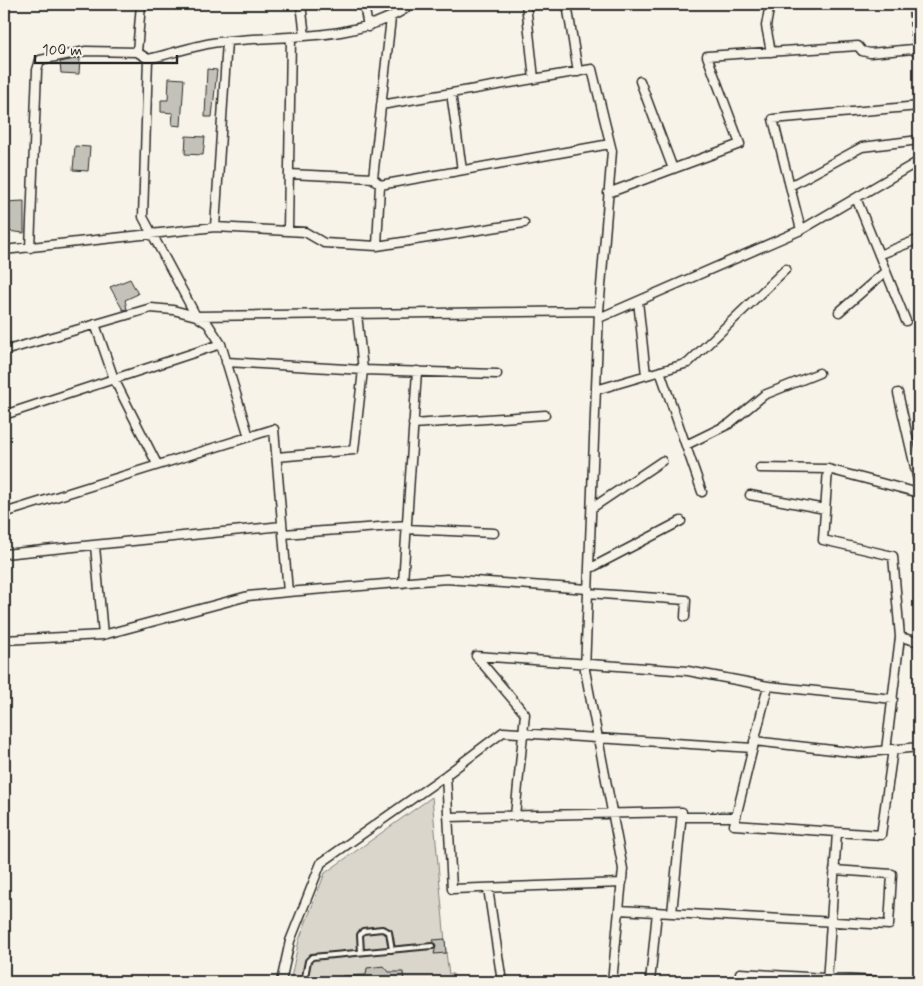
<svg xmlns="http://www.w3.org/2000/svg" width="923" height="986" viewBox="0 0 923 986" font-family="Mynerve,sans-serif">
  <style>
    .green { fill: #dad6cc; stroke: #82807c }
    .building { fill: #c4c1b9; stroke: #2b2b2b }
    .lines { fill: none; stroke-linecap: round; stroke-linejoin: round }
    .service-casing { stroke: #2b2b2b; stroke-width: 8 }
    .minor-casing { stroke: #2b2b2b; stroke-width: 11 }
    .path { stroke: #2b2b2b; stroke-width: 2; stroke-dasharray: 5 4; stroke-linecap: butt }
    .service { stroke: #f7f3e8; stroke-width: 4 }
    .minor { stroke: #f7f3e8; stroke-width: 8 }
  </style>
  <rect width="100%" height="100%" fill="#f7f3e8"/>
  <filter id="ink" filterUnits="userSpaceOnUse"><feTurbulence type="fractalNoise" baseFrequency=".02" numOctaves="2"/><feDisplacementMap in="SourceGraphic" scale="10" xChannelSelector="R" yChannelSelector="G"/><feConvolveMatrix kernelMatrix="1 2 1 2 8 2 1 2 1" color-interpolation-filters="sRGB"/></filter>
  <g filter="url(#ink)">
    <path class="green" d="M432,797L446,953L449,974H453L454,982H290L299,940L325,873Z"/>
    <path class="building" d="M80,58L79,74L61,73L60,62Z
      M207,69L217,70L212,117H205Z
      M169,78L184,79L181,126L172,125L173,113L161,112V100H168Z
      M186,136L205,137L203,155L185,154Z
      M75,146L90,147L88,171L73,170Z
      M24,201V233L7,231L4,220V202Z
      M130,279L138,294L125,300L127,309L123,310L110,287Z
      M445,939L446,953L434,954L436,946L433,940Z
      M384,966L389,972H403L404,982H342V976L366,975L367,968Z"/>
    <g class="lines">
      <defs>
        <path id="service" d="M361,952L360,935L363,931L382,929L389,932L392,950
          M304,982L308,961L312,957L432,946"/>
        <path id="minor" d="M301,4L305,36
          M364,4L368,27
          M526,4L534,79
          M567,4L578,72
          M770,4L766,26L771,52
          M137,52L141,4
          M148,59L143,217L196,316L208,324L221,344L249,437
          M640,81L673,169
          M451,93L462,170
          M289,174L373,178L380,185L377,246
          M373,178L391,18
          M380,185L610,144
          M790,186L862,147L919,140
          M608,193L740,144L707,56L858,46L862,51L870,53L913,49L919,55
          M856,198L906,321
          M215,227L227,41
          M801,230L773,119L919,106
          M288,231L291,37
          M30,248L37,70L40,60L86,51L137,52L148,59C171,54 195,45 219,42C281,34 350,43 405,9L407,4
          M4,250L215,227L305,232L324,243L377,246L524,223
          M879,255L919,239
          M638,301L646,375
          M599,311L585,670L623,869L612,982
          M839,312L886,271
          M599,318L801,230L919,161
          M95,324L114,379L157,464
          M4,351L151,308L173,310L196,316L599,311L612,151L592,69L381,105
          M226,362L363,370L497,374
          M660,371L702,492
          M596,390L688,363L786,269
          M898,393L919,485
          M4,415L221,344
          M413,424L545,415
          M686,445L729,424L764,395L819,373
          M277,457L354,450L363,370L357,314
          M760,468L828,469L919,493
          M828,469L823,540L893,556L900,637L886,750
          M750,495L825,509
          M592,508L662,461
          M4,513L274,429L288,592
          M406,529L494,533
          M283,534L407,525
          M95,546L103,635
          M4,554L282,526
          M589,569L681,521
          M403,583L417,371
          M588,593L686,600L685,617
          M900,637L919,642
          M4,640L103,635L248,596L288,592L446,579L588,589
          M476,656L688,671L768,686L893,699
          M476,656L525,714L515,816
          M768,686L734,825L881,835L893,749
          M754,741L859,753L919,747
          M446,775L452,889L622,883
          M448,817L682,812L672,913
          M682,817H736
          M488,888L502,982
          M619,910L889,925L892,874L834,870
          M281,982L290,941L321,863L446,775L503,732L753,748
          M650,982L657,912
          M739,982L740,973L892,982
          M827,982L837,832"/>
      </defs>
      <use href="#service" class="service-casing"/>
      <use href="#minor" class="minor-casing"/>
      <path class="path" d="M908,4L912,41"/>
      <use href="#service" class="service"/>
      <use href="#minor" class="minor"/>
    </g>
  </g>
  <rect width="923" height="986" fill="none" stroke="#f7f3e8" stroke-width="20"/>
  <rect x="10" y="10" width="903" height="966" fill="none" stroke="#2b2b2b" stroke-width="2" filter="url(#ink)"/>
  <path d="M35 55v8h142v-8" fill="none" stroke="#2b2b2b" stroke-width="2.5"/>
  <text x="42" y="55" font-size="15" fill="#2b2b2b" stroke="#f7f3e8" stroke-width="4" paint-order="stroke">100 m</text>
</svg>
